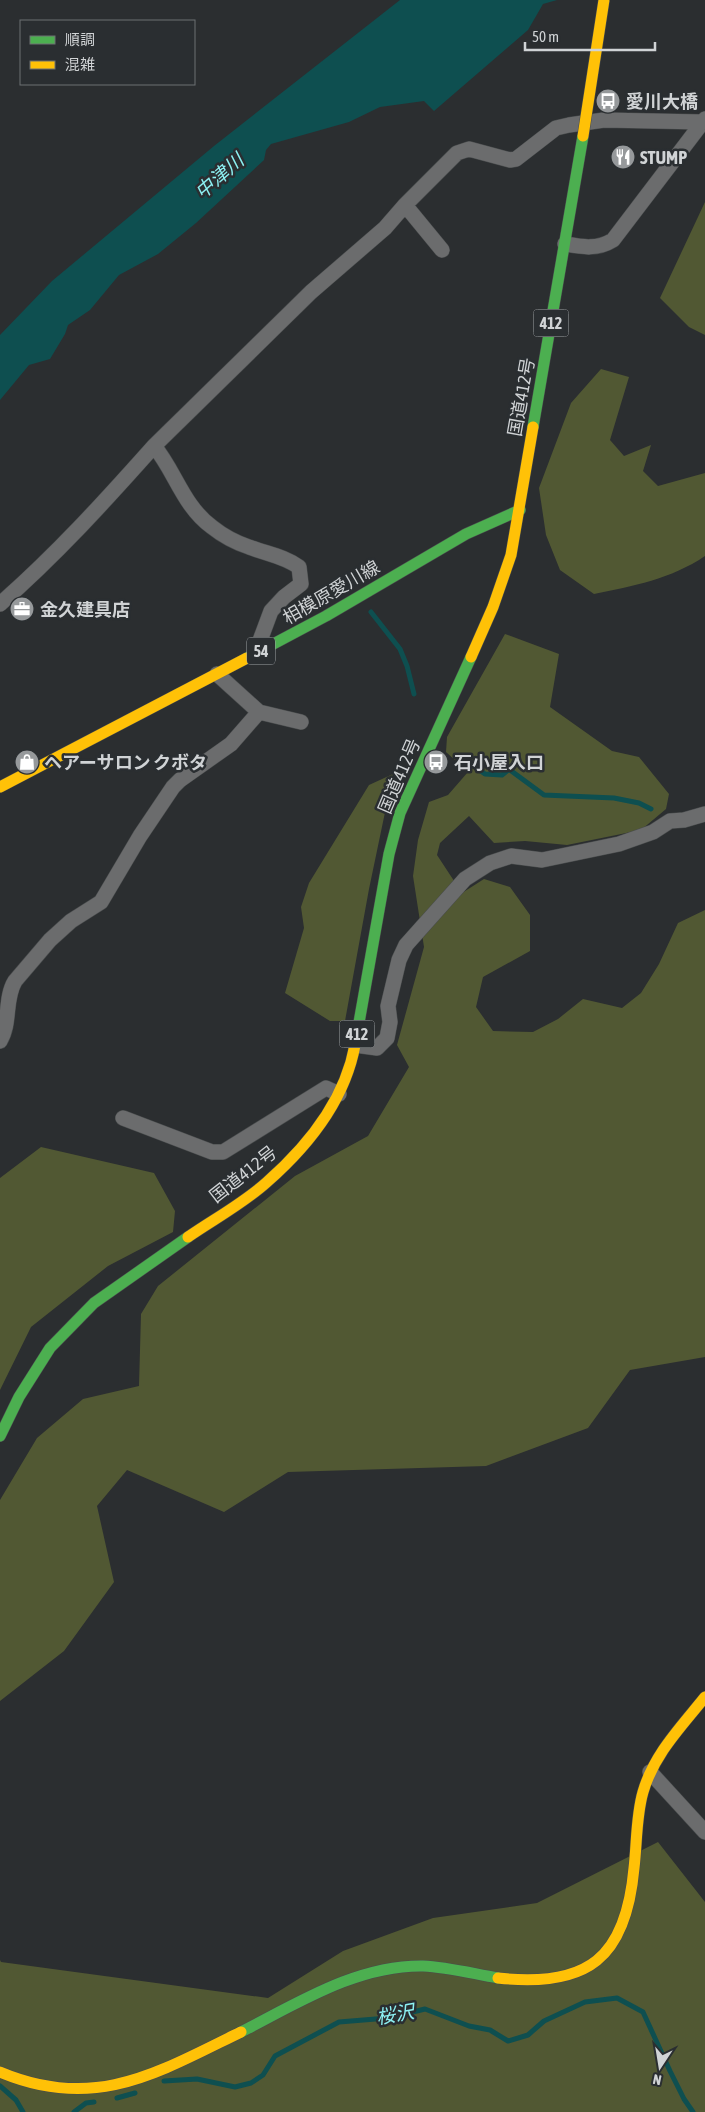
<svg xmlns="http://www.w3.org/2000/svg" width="705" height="2112" viewBox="0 0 705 2112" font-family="'Asap Condensed','Noto Sans JP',sans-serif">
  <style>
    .forest { fill: #515833 }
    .water { fill: #0e4f50 }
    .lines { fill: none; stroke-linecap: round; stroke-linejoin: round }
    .stream { stroke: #0e4f50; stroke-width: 5 }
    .street-casing { stroke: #494c4d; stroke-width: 16 }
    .fast-casing { stroke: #494c4d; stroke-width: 12 }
    .slow-casing { stroke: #494c4d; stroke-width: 12 }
    .street { stroke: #6b6c6d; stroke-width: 15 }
    .fast { stroke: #4caf50; stroke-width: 11 }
    .slow { stroke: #ffc107; stroke-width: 11 }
    .slow-bridge-casing { stroke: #494c4d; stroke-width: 12; stroke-linecap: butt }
    .slow-bridge { stroke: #ffc107; stroke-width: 11 }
    .labels { text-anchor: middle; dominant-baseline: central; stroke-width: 5; stroke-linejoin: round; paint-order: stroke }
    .shield { fill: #2a2e31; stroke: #9ea2a4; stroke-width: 1 }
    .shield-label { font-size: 16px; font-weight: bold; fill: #d0d3d5 }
    .poi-label { font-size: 18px; font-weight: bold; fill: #d0d3d5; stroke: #2a2e31; text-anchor: start }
    .street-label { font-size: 18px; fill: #d0d3d5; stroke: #2a2e31 }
    .water-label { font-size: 19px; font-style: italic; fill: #8df1f3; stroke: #2a2e31 }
  </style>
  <rect width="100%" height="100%" fill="#2b2e30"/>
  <path class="forest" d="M705,202V335L689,327L660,298Z
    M601,369L629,377L610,440L624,456L651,445L643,471L658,486L705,473V556C671,579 633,586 594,594L560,570L546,535L539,488L571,403Z
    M505,634L559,654L550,707L612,751L639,757L669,794L666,809L641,830L567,845L525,841L494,843L469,816L440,843L437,855L462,893L484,879L510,887L530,915V951L483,977L476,1007L493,1031L533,1032L558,1019L583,999L622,1008L641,993L659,964L678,923L705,910V1357L630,1370L588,1428L486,1466L288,1472L224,1512L127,1470L97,1506L114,1582L64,1651L0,1701V1500L37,1438L83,1399L139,1386L141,1314L158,1286L295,1176L368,1136L409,1067L397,1045L424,947L413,876L418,840L429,802L448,795L468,772L446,752L447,737Z
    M393,774L369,889L345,1021H330L285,993L304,928L301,907L309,883L369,785Z
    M41,1147L154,1173L175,1211L173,1232L108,1266L31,1327L0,1390V1178Z
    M658,1842L705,1902V2112H0V1960L1,1962L268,1998L343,1951L433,1918L537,1903Z"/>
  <path class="water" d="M400,0H557L543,4L528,30L434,111L424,101L380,107L349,122L271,144L266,150L264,160L196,223L158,254L119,275L90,310L68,325L65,334L50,359L29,365L0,400V335L52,281L214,146Z"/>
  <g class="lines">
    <path class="stream" d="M371,612L400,649L407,666L414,694
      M460,756L485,774L502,775L507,771L510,770L544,795L614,798L639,803L651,809
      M164,2081L197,2079L235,2087L251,2083L263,2075L275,2056L339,2022L388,2018L425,2009L469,2026L490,2030L508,2041L528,2035L544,2021L585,2002L617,1998L643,2012L670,2071L684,2099L693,2112
      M0,2086L16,2100L23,2112
      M117,2098L135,2093
      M74,2112L86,2103L94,2102"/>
    <defs>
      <path id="street" d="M405,205L442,250
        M565,244C582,247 597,250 613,240L705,119
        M154,446L311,292L385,228L405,205L457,153L469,149L510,160L516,159L556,128L569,125L604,120L702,122
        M0,604C56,555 105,501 154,446C175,471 183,506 212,527C222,535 237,543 249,547C267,554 284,556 299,567L301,584L284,597L271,611L255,654
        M217,674L259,712L301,722
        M0,1041C11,1023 4,999 15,981L50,940L71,921L101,902L140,836L173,787L180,780L231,744L259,712
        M355,1045L377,1048L387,1038L390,1022L388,1006L399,960L406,945L465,879L490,863L511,856L542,860L619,844L653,832L670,821L684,820L705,814
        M123,1118L212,1152H223L326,1088L339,1094
        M650,1772L705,1832"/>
      <path id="fast" d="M533,427L583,136
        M247,658L326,616L466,534L520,510
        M355,1045L389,854L400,813L471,657
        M0,1436L19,1397L50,1348L94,1303L188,1237
        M241,2032C298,2003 357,1965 423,1966C448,1967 474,1974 498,1978"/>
      <path id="slow" d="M471,657L493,607L511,555L533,427
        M0,787L247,658
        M188,1237C214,1219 244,1203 267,1182C308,1146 345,1100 355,1045
        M498,1978C588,1988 626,1958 634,1868C637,1843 636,1816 643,1792C654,1754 681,1727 705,1697
        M0,2072C95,2112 157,2073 241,2032"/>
    </defs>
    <use href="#street" class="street-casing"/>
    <use href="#fast" class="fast-casing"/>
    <use href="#slow" class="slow-casing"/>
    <use href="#street" class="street"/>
    <use href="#fast" class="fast"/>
    <use href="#slow" class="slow"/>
    <defs>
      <path id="slow-bridge" d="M583,136L604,0"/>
    </defs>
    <use href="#slow-bridge" class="slow-bridge-casing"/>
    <use href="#slow-bridge" class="slow-bridge"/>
  </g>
  <defs>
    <symbol id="bus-disc" viewBox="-11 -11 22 22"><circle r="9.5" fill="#96999b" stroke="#2a2e31"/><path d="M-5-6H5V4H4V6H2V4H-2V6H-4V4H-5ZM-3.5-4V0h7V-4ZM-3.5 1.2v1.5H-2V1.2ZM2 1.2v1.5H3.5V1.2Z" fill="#fff"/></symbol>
    <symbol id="restaurant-disc" viewBox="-11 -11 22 22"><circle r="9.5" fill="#96999b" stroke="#2a2e31"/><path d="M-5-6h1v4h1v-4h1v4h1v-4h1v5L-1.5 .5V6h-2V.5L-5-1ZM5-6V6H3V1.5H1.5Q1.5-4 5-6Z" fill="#fff"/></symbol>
    <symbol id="office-disc" viewBox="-11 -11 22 22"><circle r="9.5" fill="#96999b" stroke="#2a2e31"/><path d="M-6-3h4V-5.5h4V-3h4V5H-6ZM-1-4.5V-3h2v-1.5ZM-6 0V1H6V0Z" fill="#fff"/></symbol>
    <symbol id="shop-disc" viewBox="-11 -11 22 22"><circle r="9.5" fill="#96999b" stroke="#2a2e31"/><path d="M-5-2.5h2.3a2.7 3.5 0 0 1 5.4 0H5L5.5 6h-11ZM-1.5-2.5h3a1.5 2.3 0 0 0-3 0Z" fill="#fff"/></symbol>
  </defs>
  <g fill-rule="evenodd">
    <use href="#bus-disc" x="594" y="87" width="28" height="28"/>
    <use href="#restaurant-disc" x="609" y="143" width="28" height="28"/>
    <use href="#office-disc" x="8" y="595" width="28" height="28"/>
    <use href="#shop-disc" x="13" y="748" width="28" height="28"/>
    <use href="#bus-disc" x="422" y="748" width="28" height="28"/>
  </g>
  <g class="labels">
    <g class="shield">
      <rect x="533.5" y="309.5" width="35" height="27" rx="4"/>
      <rect x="247" y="637.5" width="28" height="27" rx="4"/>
      <rect x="339.5" y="1020.5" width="35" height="27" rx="4"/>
    </g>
    <g class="shield-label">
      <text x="551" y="323">412</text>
      <text x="261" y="651">54</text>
      <text x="357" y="1034">412</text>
    </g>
    <g class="poi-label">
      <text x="626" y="101">愛川大橋</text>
      <text x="640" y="157">STUMP</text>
      <text x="40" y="609">金久建具店</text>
      <text x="44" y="762">ヘアーサロン クボタ</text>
      <text x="454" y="762">石小屋入口</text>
    </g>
    <g class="street-label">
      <text transform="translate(521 397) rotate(-80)">国道412号</text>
      <text transform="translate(331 592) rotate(-30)">相模原愛川線</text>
      <text transform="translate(399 776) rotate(-67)">国道412号</text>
      <text transform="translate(243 1174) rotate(-38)">国道412号</text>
    </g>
    <g class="water-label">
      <text transform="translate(219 176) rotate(-41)">中津川</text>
      <text transform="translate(395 2014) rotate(-10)">桜沢</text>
    </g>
  </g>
  <rect x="20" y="20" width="175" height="65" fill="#2a2e31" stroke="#6c7073"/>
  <rect x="30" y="36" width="25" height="8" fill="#4caf50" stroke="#6c7073"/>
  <text x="65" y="45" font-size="15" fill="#d0d3d5">順調</text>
  <rect x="30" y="61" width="25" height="8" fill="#ffc107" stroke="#6c7073"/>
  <text x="65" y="70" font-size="15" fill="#d0d3d5">混雑</text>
  <g transform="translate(660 2067) rotate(192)" stroke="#2a2e31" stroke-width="4" paint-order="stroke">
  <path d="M0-4L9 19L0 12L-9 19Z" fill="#d0d3d5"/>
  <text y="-8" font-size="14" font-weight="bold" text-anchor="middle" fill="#d0d3d5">N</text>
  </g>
  <path d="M525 42v8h130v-8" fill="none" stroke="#d0d3d5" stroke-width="2.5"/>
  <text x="532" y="42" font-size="15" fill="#d0d3d5" stroke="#2a2e31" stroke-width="4" paint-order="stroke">50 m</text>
</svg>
